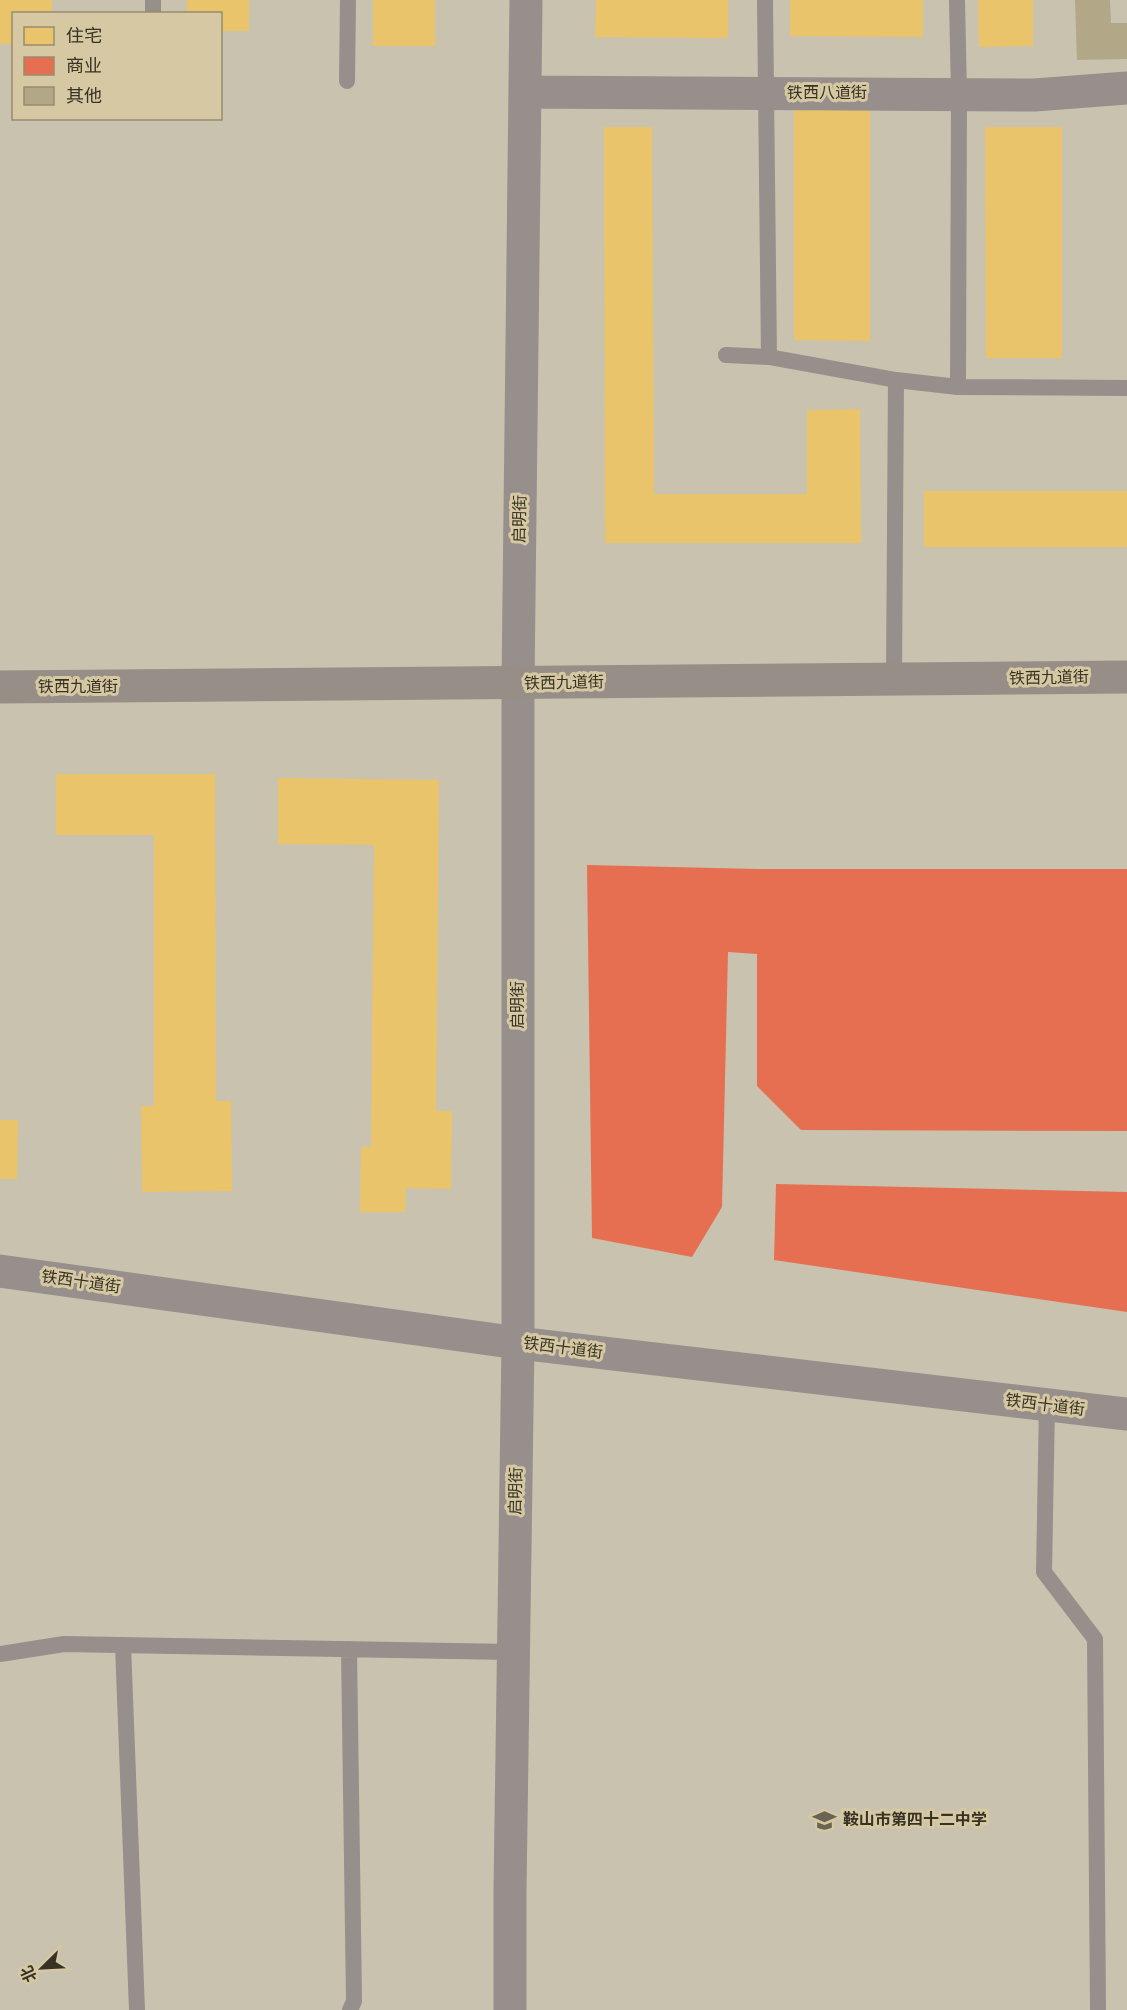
<svg xmlns="http://www.w3.org/2000/svg" width="1127" height="2010" viewBox="0 0 1127 2010" font-family="'Varela Round','Noto Sans SC',sans-serif">
  <style>
    .homes { fill: #e9c46a }
    .shops { fill: #e76f51 }
    .building { fill: #b2a888 }
    .lines { fill: none; stroke-linecap: round; stroke-linejoin: round }
    .lane { stroke: #968f8b; stroke-width: 16 }
    .street { stroke: #968f8b; stroke-width: 33 }
    .secondary { stroke: #968e87; stroke-width: 33 }
    .labels { text-anchor: middle; dominant-baseline: central; stroke-width: 6; stroke-linejoin: round; paint-order: stroke }
    .street-label { font-size: 16px; fill: #373223; stroke: #d5c8a2 }
    .poi-label { font-size: 16px; font-weight: bold; fill: #373223; stroke: #d5c8a2; text-anchor: start }
  </style>
  <rect width="100%" height="100%" fill="#c9c2ae"/>
  <path class="homes" d="M0,0H52V14H14V44H0Z
    M187,0H249V31H220V14H187Z
    M373,0H435V46H373Z
    M596,0H728V38L595,37Z
    M790,0H923V37L790,36Z
    M978,0H1033V46L979,47Z
    M794,109H870V341L794,340Z
    M604,127H652L654,494H807V410L860,409L861,543H605Z
    M985,127H1062V358H986Z
    M924,491H1127V547H924Z
    M56,774H215L216,1101H231L232,1191L142,1192L141,1106H154V835H56Z
    M278,778L439,780L436,1111H452L451,1189L406,1188L405,1212H360L361,1147H371L374,845L278,844Z
    M0,1120H18L17,1179H0Z"/>
  <path class="shops" d="M587,865L757,869H1127V1131L801,1130L757,1086V954L728,952L722,1207L692,1257L592,1238Z
    M776,1184L1127,1192V1312L774,1260Z"/>
  <path class="building" d="M1075,0H1110L1111,23H1127V59L1077,60Z"/>
  <g class="lines">
    <path class="lane" d="M957,0L959,94L958,387
      M153,14V0
      M347,81L348,0
      M726,355L769,357L765,0
      M769,357L896,380L958,387L1127,388
      M894,679L896,380
      M1047,1405L1044,1572L1095,1639L1098,2010
      M123,1645L137,2010
      M349,1649L354,2001L350,2010
      M0,1654L64,1644L514,1652"/>
    <path class="street" d="M526,92L1035,95L1127,88
      M0,1271L518,1343L1127,1414
      M510,2010V1890L518,1343V684L526,0"/>
    <path class="secondary" d="M0,687L1127,677"/>
  </g>
  <defs>
    <symbol id="school-bare" viewBox="-9 -9 18 18"><path d="M0-5L7-2L0 1L-7-2ZM-4 1L0 2.5L4 1V4Q0 6-4 4Z" fill="#6a6454" stroke="#d5c8a2" stroke-width="2.5" paint-order="stroke"/></symbol>
  </defs>
  <g fill-rule="evenodd">
    <use href="#school-bare" x="808" y="1804" width="33" height="33"/>
  </g>
  <g class="labels">
    <g class="street-label">
      <text x="827" y="93">铁西八道街</text>
      <text transform="translate(520 519) rotate(-89)">启明街</text>
      <text transform="translate(1049 678) rotate(-1)">铁西九道街</text>
      <text transform="translate(564 683) rotate(-1)">铁西九道街</text>
      <text x="78" y="687">铁西九道街</text>
      <text transform="translate(518 1005) rotate(-90)">启明街</text>
      <text transform="translate(81 1282) rotate(8)">铁西十道街</text>
      <text transform="translate(563 1348) rotate(7)">铁西十道街</text>
      <text transform="translate(1045 1405) rotate(7)">铁西十道街</text>
      <text transform="translate(516 1491) rotate(-89)">启明街</text>
    </g>
    <g class="poi-label">
      <text x="843" y="1820">鞍山市第四十二中学</text>
    </g>
  </g>
  <rect x="12" y="12" width="210" height="108" fill="#d5c8a2" stroke="#968c6f" stroke-width="1.5"/>
  <rect x="24" y="27" width="30" height="18" fill="#e9c46a" stroke="#968c6f" stroke-width="1.5"/>
  <text x="66" y="42" font-size="18" fill="#373223">住宅</text>
  <rect x="24" y="57" width="30" height="18" fill="#e76f51" stroke="#968c6f" stroke-width="1.5"/>
  <text x="66" y="72" font-size="18" fill="#373223">商业</text>
  <rect x="24" y="87" width="30" height="18" fill="#b2a888" stroke="#968c6f" stroke-width="1.5"/>
  <text x="66" y="102" font-size="18" fill="#373223">其他</text>
  <g transform="translate(42 1968) rotate(246)" stroke="#d5c8a2" stroke-width="4.5" paint-order="stroke">
  <path d="M0-4.5L10 22L0 15L-10 22Z" fill="#373223"/>
  <text y="-9" font-size="16" font-weight="bold" text-anchor="middle" fill="#373223">北</text>
  </g>
</svg>
